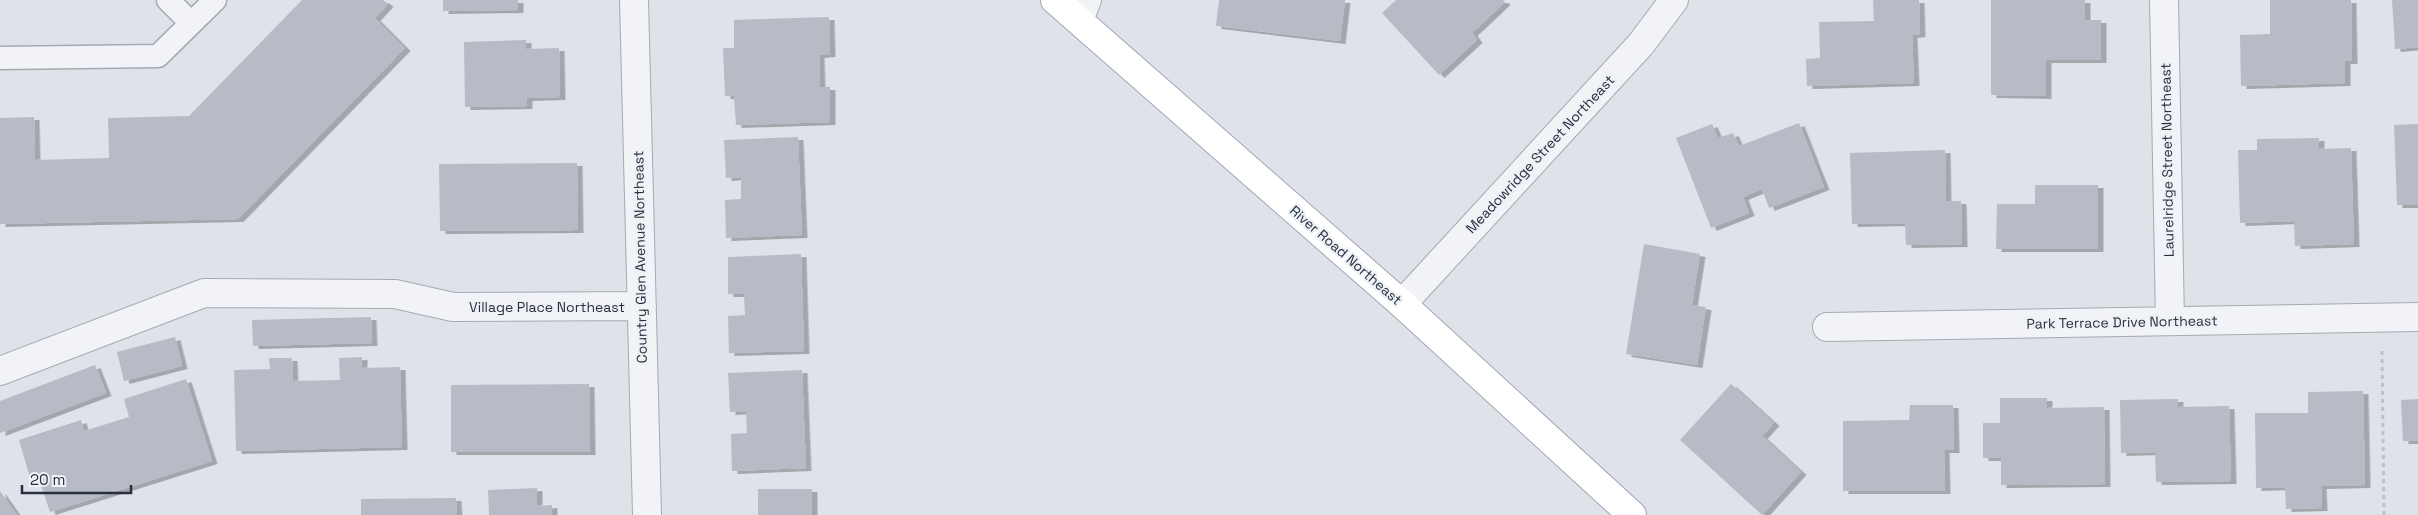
<svg xmlns="http://www.w3.org/2000/svg" width="2418" height="515" viewBox="0 0 2418 515" font-family="'Space Grotesk',sans-serif">
  <style>
    .building { fill: #b6bbc6; filter: url(#shadow) }
    .lines { fill: none; stroke-linecap: round; stroke-linejoin: round }
    .lane-casing { stroke: #a4a9b3; stroke-width: 25 }
    .street-casing { stroke: #a4a9b3; stroke-width: 30 }
    .primary-casing { stroke: #9ea6b5; stroke-width: 30 }
    .path { stroke: #bdc0c7; stroke-width: 3; stroke-dasharray: 4 4; stroke-linecap: butt }
    .lane { stroke: #f2f3f7; stroke-width: 22 }
    .street { stroke: #f2f3f7; stroke-width: 28 }
    .primary { stroke: #fff; stroke-width: 28 }
    .labels { text-anchor: middle; dominant-baseline: central; stroke-width: 4.5; stroke-linejoin: round; paint-order: stroke }
    .street-label { font-size: 14px; fill: #273040; stroke: #eef1f6 }
  </style>
  <defs>
    <filter id="shadow"><feDropShadow dx="5.5" dy="3" stdDeviation="0" flood-color="#0004"/></filter>
  </defs>
  <rect width="100%" height="100%" fill="#dfe2e9"/>
  <path class="building" d="M302,0H383L388,4L375,18L405,48L238,219L0,224V118L34,117L35,160L109,158L108,118L189,116Z
    M443,0H518V10L443,11Z
    M1219,0H1345L1340,41L1216,26Z
    M1396,0H1503L1505,2L1472,33L1477,40L1439,75L1382,13Z
    M1873,0H1919L1920,34L1912,35L1914,83L1807,86L1806,59L1820,58L1819,22L1874,21Z
    M1991,0H2085V20H2101V60H2046V96L1991,95Z
    M2270,0H2351L2352,61H2345V83L2241,86L2240,35L2270,34Z
    M2392,0H2418V47L2395,49Z
    M829,17L830,54L819,55L820,87H830V122L736,125L734,96H725L723,48H734V20Z
    M526,40V49L559,48L560,97L527,98V106L465,107L464,42Z
    M1799,123L1824,187L1769,208L1762,189L1743,197L1749,213L1711,228L1676,138L1712,124L1718,138L1733,133L1739,146Z
    M2418,124V205H2397L2394,125Z
    M798,137L802,235L726,238L725,200L741,199V177L726,178L724,140Z
    M2319,138V149L2351,148L2354,244L2295,246L2294,221L2240,223L2238,150H2257V139Z
    M1945,150L1946,201H1961L1962,244L1906,245L1905,223L1852,224L1850,153Z
    M577,163L578,230L440,231L439,164Z
    M2035,185H2098V249H1996L1997,204H2035Z
    M1644,244L1700,254L1692,305L1706,307L1697,365L1626,354Z
    M801,254L804,351L729,353L728,316L745,315L744,294H728V257Z
    M371,317L372,343L253,346L252,320Z
    M175,337L182,366L124,381L117,352Z
    M362,357V368L400,367L402,447L236,451L234,370L270,369L269,358H292L293,381L340,380L339,358Z
    M95,365L106,393L0,433V401Z
    M802,370L806,468L732,471L731,434L747,433L746,411L730,412L728,373Z
    M186,379L212,461L50,512L39,479L31,481L19,440L81,420L84,431L129,417L124,399Z
    M589,384L590,452H451V385Z
    M1731,384L1774,423L1762,436L1801,472L1762,515L1680,440Z
    M2363,391L2365,485L2321,486L2322,508L2286,509L2285,487L2256,488L2255,413H2308V392Z
    M2000,398H2047V408L2104,407L2105,484L2001,485V458H1983V423H2000Z
    M2178,399V407L2229,406L2231,481L2156,482L2155,452L2121,453L2120,400Z
    M2418,399V441H2403L2401,400Z
    M1910,405H1953L1954,450H1944L1945,491H1843V421L1909,420Z
    M537,488V506L552,505V515H489L488,490Z
    M758,489H812V515H758Z
    M0,491L17,515H0Z
    M456,498L457,515H361V499Z"/>
  <g class="lines">
    <defs>
      <path id="lane" d="M168,0L191,23
        M0,58L158,56L215,0"/>
      <path id="street" d="M634,0L647,515
        M2164,0L2170,321
        M1079,20L1087,0
        M1402,304L1641,44L1674,0
        M1827,327L2418,317
        M0,371L204,293L395,294L453,307L642,306"/>
      <path id="primary" d="M1055,0L1402,304L1632,515"/>
    </defs>
    <use href="#lane" class="lane-casing"/>
    <use href="#street" class="street-casing"/>
    <use href="#primary" class="primary-casing"/>
    <path class="path" d="M2382,351L2384,515"/>
    <use href="#lane" class="lane"/>
    <use href="#street" class="street"/>
    <use href="#primary" class="primary"/>
  </g>
  <g class="labels">
    <g class="street-label">
      <text transform="translate(1540 154) rotate(-47)">Meadowridge Street Northeast</text>
      <text transform="translate(2167 160) rotate(-91)">Laurelridge Street Northeast</text>
      <text transform="translate(1346 255) rotate(41)">River Road Northeast</text>
      <text transform="translate(640 257) rotate(-91)">Country Glen Avenue Northeast</text>
      <text x="547" y="307">Village Place Northeast</text>
      <text transform="translate(2122 322) rotate(-1)">Park Terrace Drive Northeast</text>
    </g>
  </g>
  <path d="M22 485v8h109v-8" fill="none" stroke="#273040" stroke-width="2.5"/>
  <text x="30" y="485" font-size="15" fill="#273040" stroke="#eef1f6" stroke-width="4" paint-order="stroke">20 m</text>
</svg>
